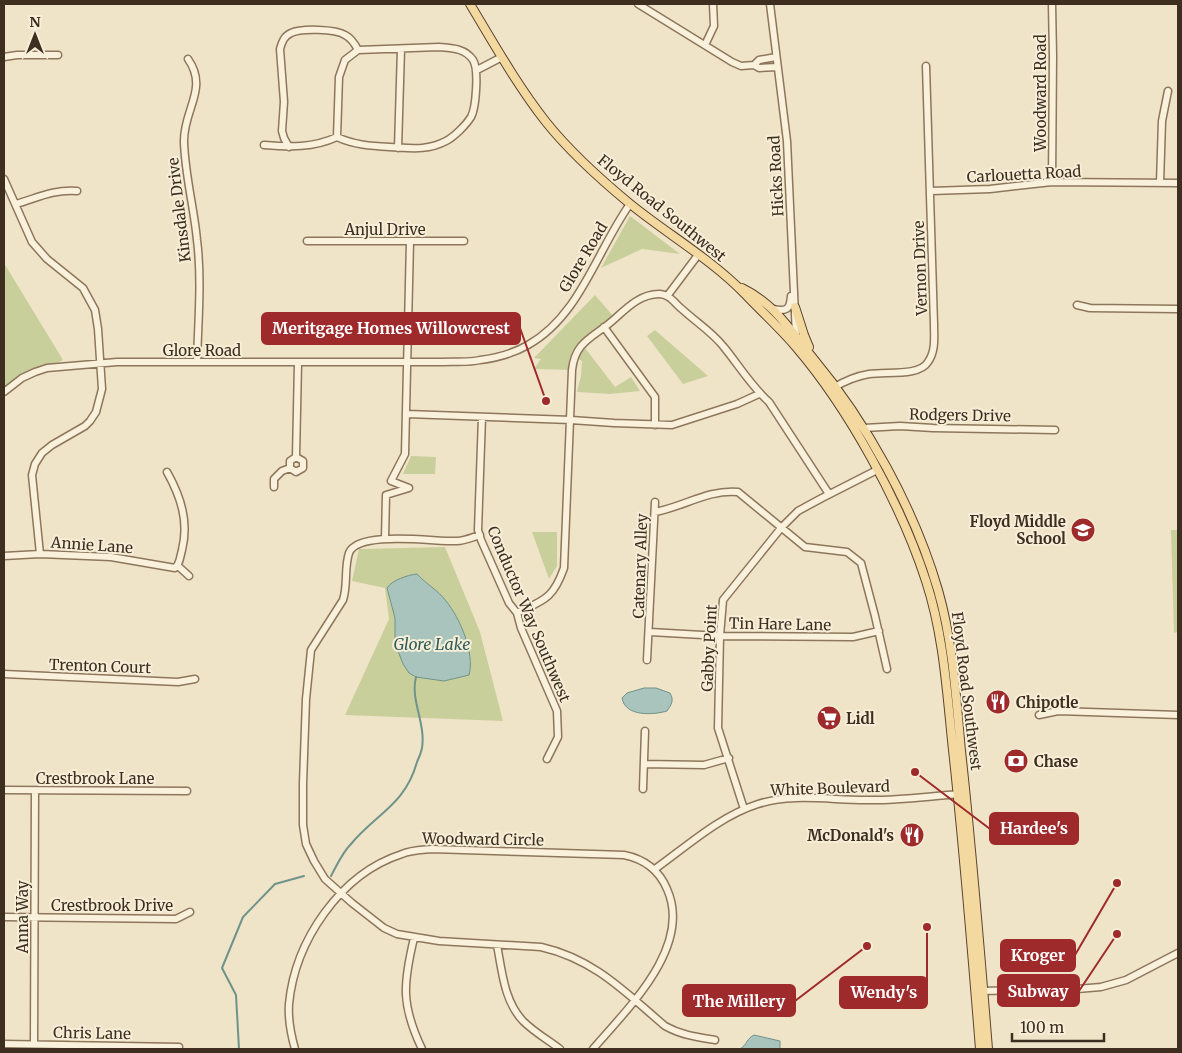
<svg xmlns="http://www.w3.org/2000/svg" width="1182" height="1053" viewBox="0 0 1182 1053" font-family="Merriweather,serif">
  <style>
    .green { fill: #c9cf9b }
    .water { fill: #a9c4bc; stroke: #6f938a }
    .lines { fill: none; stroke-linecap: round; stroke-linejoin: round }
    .stream { stroke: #6f938a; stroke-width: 2 }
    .minor-casing { stroke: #8d765c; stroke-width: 9 }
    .major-casing { stroke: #5b4430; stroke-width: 10 }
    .minor { stroke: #faf1dc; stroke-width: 6 }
    .major { stroke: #f3d9a0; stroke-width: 8 }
    .labels { text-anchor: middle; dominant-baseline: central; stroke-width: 4; stroke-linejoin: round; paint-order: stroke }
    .street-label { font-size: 15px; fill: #3d2e20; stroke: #f7eed8 }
    .poi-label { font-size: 15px; font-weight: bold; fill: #3d2e20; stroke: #f7eed8; text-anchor: start }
    .water-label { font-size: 16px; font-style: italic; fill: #2f5d5a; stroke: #f7eed8 }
    .leader { fill: none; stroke: #9e2a2b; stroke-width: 2 }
    .callout-dot { fill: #9e2a2b; stroke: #f7eed8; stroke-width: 2 }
    .callout { fill: #9e2a2b; stroke: #9e2a2b; stroke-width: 2 }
    .callout-label { font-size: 16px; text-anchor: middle; font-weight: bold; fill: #fff }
  </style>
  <rect width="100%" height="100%" fill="#f0e4c8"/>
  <path class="green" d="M630,216L680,254L642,249L601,268Z
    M4,263L63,360L4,391Z
    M595,295L614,317C598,331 573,347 572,370L534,369L541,359L534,358Z
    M655,330L708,376L683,384L647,336Z
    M585,348L615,387L631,377L640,391L610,394L577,392L581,376L582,361L578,359Z
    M411,456L436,457L435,474H403Z
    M1171,530H1178V632L1174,633Z
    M532,532H557V566L549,579Z
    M445,547L480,632L503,721L345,715L389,619L385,588L352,581L359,549Z"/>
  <path class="water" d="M417,574C426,584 438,590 446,601C460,618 475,653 469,675L444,681L416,677L409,673L403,664L395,643V618L387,588C392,580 408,575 417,574Z
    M644,688H656L670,693C674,700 672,704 667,711C654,715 625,717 622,698L627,693Z
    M754,1035L780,1041V1049H740C747,1045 747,1038 754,1035Z"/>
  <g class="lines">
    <path class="stream" d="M331,876C337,865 342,853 351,844C377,813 405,805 417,762C419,758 421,753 422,748C426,723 410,700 416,677
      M239,1049L236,995L222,968L243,917L275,884L304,876"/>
    <defs>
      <path id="minor" d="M638,4L732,62L741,66L754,65L759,68L777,67
        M770,4L787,141L796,336
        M1052,4L1053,56L1052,182
        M705,45L714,26L713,4
        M439,47C451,48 465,48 473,60C479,69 476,108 471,117C466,125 454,137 446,141C427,151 410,148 390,147C371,146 354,145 337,137L339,77L345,60L358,50Z
        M4,57L17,55H58
        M188,59C209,89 183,110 184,142C185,175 194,208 197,240C202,280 198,322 197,362
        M754,65L759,60L776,57
        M477,70L502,57
        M264,145C290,147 313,148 337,137
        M289,147L284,138L282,131L284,102L280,49C282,42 284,36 291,33C301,28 336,29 345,35C351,38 355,44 358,50
        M398,148L401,49
        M4,179L32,242L47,259L83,288L95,310L98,329L102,389L96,412L90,421L85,426L52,445L42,453L35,464L32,475L40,554
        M1160,183L1162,121L1168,91
        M931,191L990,189L1052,182L1178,183
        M16,204C37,198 54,189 77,191
        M307,241H464
        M668,295L698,255
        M1077,305L1090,308L1178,309
        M773,309C787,312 790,309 791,296
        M604,327L655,397V425
        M833,388C843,382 857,376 869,374C885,371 919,377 928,362C936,351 934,337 934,324L926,66
        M4,392L22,378L35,372L47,368L117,362H442C454,361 468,363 480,360C496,358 514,353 528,345C580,316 597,250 630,204
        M407,414L571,420L614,423L672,425L737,404L759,394
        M482,417L478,530L481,540L509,603L517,613L521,628L557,711L558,737L547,759
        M864,428L900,426L933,428L1055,430
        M296,457L298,363
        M290,468V461L296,457
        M274,487V479L282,471L290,468L296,472L303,468V461L296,457
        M655,512C683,507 709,489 738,492L805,547L847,552L861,563L875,616L887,669
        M480,535C473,537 465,541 457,541C435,542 358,530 349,553C344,568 348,585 343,600L311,650L306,699L303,784V825L306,844L314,861L325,879L352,903L384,928L397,934L439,941L541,947C594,959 625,992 665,1026C681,1035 696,1037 715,1040
        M385,539L386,495L409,488L391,481L405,454L410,241
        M4,556L40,554L111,557L175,568C180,564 180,557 182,550C189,522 181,497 167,472
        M178,566L189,576
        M517,613C544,600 553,599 564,568L572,370C575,342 592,338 611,322C625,310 639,294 659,294C670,294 675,304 683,310C696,322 712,332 723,346C738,364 751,386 769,402L829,494
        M650,632L720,636L853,637L879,631
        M647,660L655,502
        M4,674L178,682L195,679
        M1039,715L1058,711L1178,715
        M644,764L704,765L729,758
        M643,789L645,731
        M4,790L187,791
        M744,809L718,728L720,636L723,600L781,528L798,511L822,498L877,470
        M655,869C687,846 720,816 758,804C792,793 830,800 865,800C897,801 929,796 961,794
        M4,917L176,919L190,912
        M414,938C403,984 401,1005 422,1049
        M497,945C502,971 504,1001 523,1021C534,1032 548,1040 560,1049
        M980,991L1077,989L1101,987L1126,980L1178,953
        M4,1044L179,1047
        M34,1044L35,791
        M295,1049C291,1035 288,1019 289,1004C295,941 340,874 402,854C411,850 422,850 432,849L624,855C644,859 659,870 667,889C693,947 627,1009 593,1049"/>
      <path id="major" d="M470,4C494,44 517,85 546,122C570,152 600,179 629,203C667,234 711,259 745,294C762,312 780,328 796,347C849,409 901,504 926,581C944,636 947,694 953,750C964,850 972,949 980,1049
        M742,288C775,304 790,330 812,357C867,423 914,508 938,590C953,642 956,697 961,751C972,850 980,950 988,1049
        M795,307L804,335L809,347"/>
    </defs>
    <use href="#minor" class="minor-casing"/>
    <use href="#major" class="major-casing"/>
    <use href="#minor" class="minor"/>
    <use href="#major" class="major"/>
  </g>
  <defs>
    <symbol id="school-disc" viewBox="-11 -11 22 22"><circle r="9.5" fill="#9e2a2b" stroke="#f7eed8"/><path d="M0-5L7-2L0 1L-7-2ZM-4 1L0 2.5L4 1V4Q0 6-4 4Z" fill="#fff"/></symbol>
    <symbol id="restaurant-disc" viewBox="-11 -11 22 22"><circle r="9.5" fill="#9e2a2b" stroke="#f7eed8"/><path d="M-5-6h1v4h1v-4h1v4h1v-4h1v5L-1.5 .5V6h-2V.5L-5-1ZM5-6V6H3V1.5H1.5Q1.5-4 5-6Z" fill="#fff"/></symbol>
    <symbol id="supermarket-disc" viewBox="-11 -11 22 22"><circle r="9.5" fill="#9e2a2b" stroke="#f7eed8"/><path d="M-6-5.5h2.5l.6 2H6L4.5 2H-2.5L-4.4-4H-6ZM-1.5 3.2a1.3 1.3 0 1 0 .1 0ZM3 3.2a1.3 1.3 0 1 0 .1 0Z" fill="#fff"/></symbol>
    <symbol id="bank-disc" viewBox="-11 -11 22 22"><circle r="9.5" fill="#9e2a2b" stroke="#f7eed8"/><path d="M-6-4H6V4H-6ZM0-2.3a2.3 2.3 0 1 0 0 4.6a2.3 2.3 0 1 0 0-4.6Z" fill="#fff"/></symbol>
  </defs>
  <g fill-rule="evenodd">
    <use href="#school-disc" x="1069" y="516" width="28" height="28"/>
    <use href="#restaurant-disc" x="984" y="688" width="28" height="28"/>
    <use href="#supermarket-disc" x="815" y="704" width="28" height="28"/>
    <use href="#bank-disc" x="1002" y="747" width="28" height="28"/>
    <use href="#restaurant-disc" x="898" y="821" width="28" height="28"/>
  </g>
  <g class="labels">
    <g class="street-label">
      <text transform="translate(1040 93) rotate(-90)">Woodward Road</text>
      <text transform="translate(1024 174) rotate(-3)">Carlouetta Road</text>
      <text transform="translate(776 176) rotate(-93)">Hicks Road</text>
      <text transform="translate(662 208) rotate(39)">Floyd Road Southwest</text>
      <text transform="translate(179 210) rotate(-97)">Kinsdale Drive</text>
      <text x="385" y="229">Anjul Drive</text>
      <text transform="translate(583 257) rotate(-59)">Glore Road</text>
      <text transform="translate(920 268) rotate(-92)">Vernon Drive</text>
      <text x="202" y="350">Glore Road</text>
      <text transform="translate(960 415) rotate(1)">Rodgers Drive</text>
      <text transform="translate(92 545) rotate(4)">Annie Lane</text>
      <text transform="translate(640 566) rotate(-88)">Catenary Alley</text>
      <text transform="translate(529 614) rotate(67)">Conductor Way Southwest</text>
      <text transform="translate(780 624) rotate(1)">Tin Hare Lane</text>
      <text transform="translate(709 648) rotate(-87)">Gabby Point</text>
      <text transform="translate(100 666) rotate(2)">Trenton Court</text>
      <text transform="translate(967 691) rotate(83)">Floyd Road Southwest</text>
      <text x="95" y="778">Crestbrook Lane</text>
      <text transform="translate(830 788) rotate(-2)">White Boulevard</text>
      <text transform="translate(483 839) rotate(1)">Woodward Circle</text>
      <text x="112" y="905">Crestbrook Drive</text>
      <text transform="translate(22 917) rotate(-90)">Anna Way</text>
      <text transform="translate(92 1033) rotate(1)">Chris Lane</text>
    </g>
    <g class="poi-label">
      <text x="1066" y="521" text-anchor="end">Floyd Middle<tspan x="1066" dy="17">School</tspan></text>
      <text x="1016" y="702">Chipotle</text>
      <text x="846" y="718">Lidl</text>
      <text x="1034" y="761">Chase</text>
      <text x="894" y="835" text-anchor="end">McDonald's</text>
    </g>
    <g class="water-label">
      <text x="432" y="644">Glore Lake</text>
    </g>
  </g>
  <path class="leader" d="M546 401L520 328M915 772L990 829M1117 883L1075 955M1117 934L1079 991M927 927L927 992M867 946L795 1001"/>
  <g class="callout-dot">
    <circle cx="546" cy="401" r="5"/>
    <circle cx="915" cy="772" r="5"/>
    <circle cx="1117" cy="883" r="5"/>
    <circle cx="1117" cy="934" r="5"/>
    <circle cx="927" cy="927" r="5"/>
    <circle cx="867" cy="946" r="5"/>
  </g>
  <g class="callout">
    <rect x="262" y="313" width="258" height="31" rx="5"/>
    <rect x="990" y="813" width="88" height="31" rx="5"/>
    <rect x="1001" y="940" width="74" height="31" rx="5"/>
    <rect x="998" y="975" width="81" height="31" rx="5"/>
    <rect x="840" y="977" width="87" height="31" rx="5"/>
    <rect x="683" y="985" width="112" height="31" rx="5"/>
  </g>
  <g class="callout-label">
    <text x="391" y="334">Meritgage Homes Willowcrest</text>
    <text x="1034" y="834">Hardee's</text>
    <text x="1038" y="961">Kroger</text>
    <text x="1038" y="997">Subway</text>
    <text x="884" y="998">Wendy's</text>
    <text x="739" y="1007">The Millery</text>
  </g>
  <rect width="1182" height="1053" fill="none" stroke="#3d2e20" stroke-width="10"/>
  <g transform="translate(35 35)" stroke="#f7eed8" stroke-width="4" paint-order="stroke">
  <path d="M0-4L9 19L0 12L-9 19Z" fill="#3d2e20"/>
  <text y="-8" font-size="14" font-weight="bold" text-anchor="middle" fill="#3d2e20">N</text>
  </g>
  <path d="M1012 1033v8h92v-8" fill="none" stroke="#3d2e20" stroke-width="2.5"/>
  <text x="1020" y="1033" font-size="15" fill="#3d2e20" stroke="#f7eed8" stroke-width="4" paint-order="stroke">100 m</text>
</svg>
